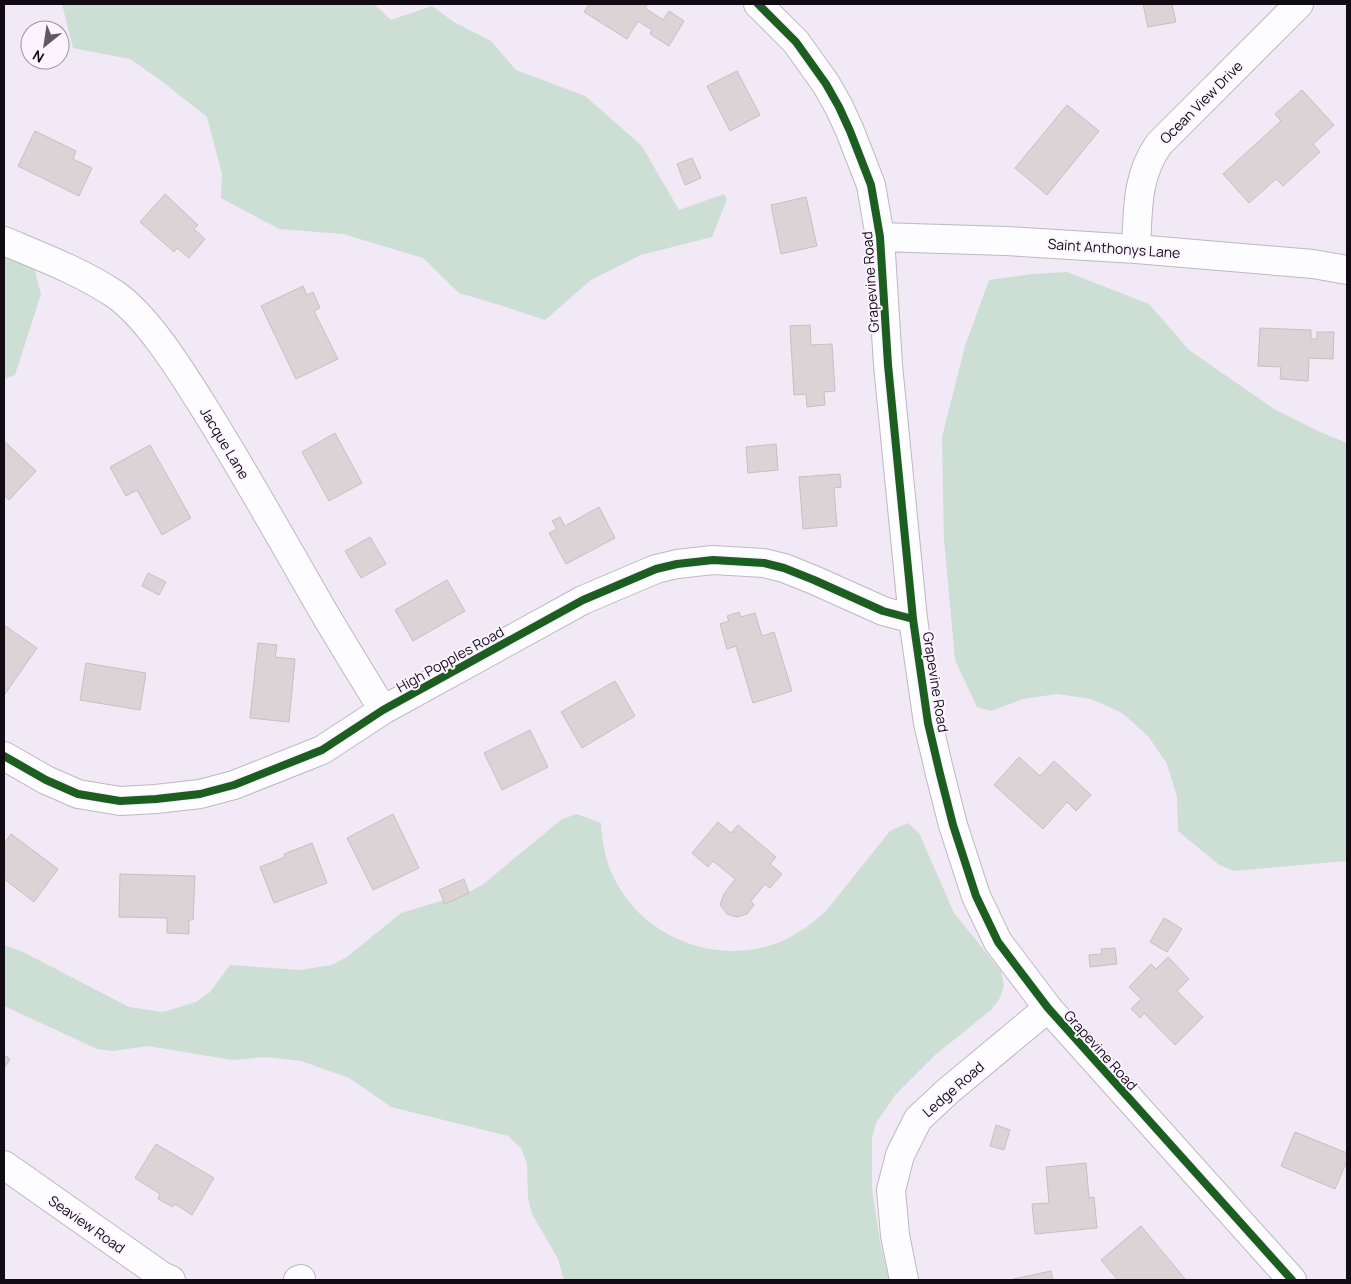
<svg xmlns="http://www.w3.org/2000/svg" width="1351" height="1284" viewBox="0 0 1351 1284" font-family="Manrope,sans-serif">
  <style>
    .green { fill: #cdded5 }
    .building { fill: #dcd3d6; stroke: #c7bfc1 }
    .lines { fill: none; stroke-linecap: round; stroke-linejoin: round }
    .minor-casing { stroke: #bfb8c2; stroke-width: 30 }
    .minor { stroke: #fdfcfe; stroke-width: 28 }
    .cycleway-casing { stroke: #fbf4ff; stroke-width: 11 }
    .cycleway { stroke: #1b5e20; stroke-width: 8 }
    .labels { text-anchor: middle; dominant-baseline: central; stroke-width: 4; stroke-linejoin: round; paint-order: stroke }
    .street-label { font-size: 14px; fill: #110c14; stroke: #fbf4ff }
  </style>
  <rect width="100%" height="100%" fill="#f2e9f6"/>
  <path class="green" d="M62,4H374L391,20L432,6L454,22L491,41L516,70L585,96L642,146L679,210L724,194L727,199L712,237L641,255L591,280L545,320L506,307L459,293L423,258L343,234L279,229L221,198L222,174L207,117L159,79L130,59L73,48Z
    M4,255L34,267L41,294L15,375L4,379Z
    M1067,272L1149,304L1189,350L1274,409L1320,432L1347,443V861L1233,871L1218,864L1178,831L1177,797L1167,764L1148,736L1122,713L1091,699L1057,694L1023,699L991,711L977,707L955,660L944,540L942,437L965,346L989,280L1032,274Z
    M577,814L601,823C602,840 605,858 612,874C641,938 718,968 782,941C798,934 813,923 826,911L890,831L908,823L919,833L954,913L1001,971L1004,985L1000,998L991,1010L934,1056L896,1094L876,1123L872,1138V1189L880,1242L889,1280H564L558,1259L532,1214L528,1198L527,1163L521,1148L508,1136L391,1107L349,1078L301,1061L267,1057L232,1060L148,1046L113,1051L97,1049L4,1006V945L23,952L129,1007L163,1012L196,1002L210,992L230,965L300,970L332,965L347,957L401,913L467,893L482,885L562,819Z"/>
  <path class="building" d="M589,4H648L645,8L663,20L669,11L684,21L669,46L650,34L652,30L638,21L627,39L584,12Z
    M1143,4H1172L1176,22L1148,27Z
    M737,71L760,115L730,131L707,86Z
    M1302,90L1334,125L1313,144L1320,152L1283,186L1276,179L1249,203L1223,174L1281,121L1275,114Z
    M1067,105L1099,131L1047,195L1015,168Z
    M35,131L76,151L73,159L92,168L79,196L18,166Z
    M692,158L701,178L685,185L677,164Z
    M165,194L198,225L194,229L205,239L189,258L177,248L174,252L140,222Z
    M806,197L817,246L781,254L771,205Z
    M303,286L307,295L313,292L320,308L314,311L338,359L296,379L261,306Z
    M810,325L811,345L832,344L835,391L824,392L825,405L807,407L806,394L794,395L790,326Z
    M1260,328L1311,330V339H1317V332H1334L1333,359L1309,358L1308,381L1280,379L1281,367L1258,366Z
    M335,433L362,483L329,501L302,452Z
    M4,441L36,471L9,500L4,495Z
    M776,444L778,470L748,473L746,447Z
    M150,445L191,518L162,535L137,490L126,496L110,467Z
    M840,474L841,487L834,488L837,526L803,529L799,477Z
    M599,507L615,538L566,564L549,533L557,529L552,521L560,517L565,526Z
    M370,537L386,564L361,578L345,551Z
    M148,573L166,582L159,595L142,586Z
    M447,580L465,611L413,641L395,610Z
    M739,612L741,617L755,613L762,636L774,632L792,691L753,703L736,646L727,649L720,624L729,621L727,616Z
    M4,625L37,648L5,694L4,693Z
    M258,643L277,645L275,657L295,659L289,722L250,718Z
    M86,663L146,673L140,710L80,700Z
    M615,681L635,716L582,748L561,712Z
    M530,730L548,767L502,790L484,753Z
    M1019,757L1040,776L1054,761L1091,795L1076,811L1067,802L1043,829L994,785Z
    M393,814L419,868L373,890L347,838Z
    M718,822L731,833L738,825L776,857L770,864L782,874L770,888L765,884L751,901L754,905L747,914L737,917L727,914L720,905L724,894L735,879L713,861L708,867L692,853Z
    M11,834L58,869L34,902L4,879V844Z
    M312,843L327,883L274,903L260,867L285,857L284,854Z
    M120,874L195,876L193,920H189V934L167,933V918L119,917Z
    M464,879L469,893L445,904L439,890Z
    M1164,918L1182,929L1167,952L1150,942Z
    M1115,948L1117,964L1090,967L1089,955L1102,954L1101,949Z
    M1168,957L1189,979L1177,991L1203,1017L1175,1045L1144,1013L1140,1018L1131,1009L1141,999L1129,987L1151,964L1156,969Z
    M4,1055L10,1059L4,1069Z
    M996,1125L1010,1130L1004,1150L990,1146Z
    M1295,1132L1347,1153V1161L1335,1189L1281,1166Z
    M156,1144L214,1178L192,1215L175,1204L173,1207L158,1199L160,1194L135,1178Z
    M1086,1163L1089,1198L1094,1197L1097,1228L1035,1234L1032,1204L1049,1203L1046,1167Z
    M1141,1226L1186,1280H1118L1101,1260Z
    M1051,1271L1053,1280H1009Z"/>
  <g class="lines">
    <defs>
      <path id="minor" d="M758,4L796,42L826,84L839,107L850,131L871,185L880,237L888,365L913,619L928,723L940,774L953,825L976,896L998,942L1048,1008L1292,1280
        M880,237L1006,241L1136,249L1313,264L1347,270
        M4,241C42,257 82,272 116,295C150,319 186,379 208,414C244,472 277,531 311,590C334,631 359,670 383,710
        M1136,249C1138,211 1136,176 1159,144L1299,4
        M4,756L46,780L78,794L120,801L156,799L200,794L234,785L322,750L383,710L583,600L656,569L677,564L713,560L764,563L784,568L814,580L883,611L913,619
        M4,1165L162,1276L171,1280
        M298,1280L301,1279
        M904,1280L895,1235L891,1190L900,1155L918,1119L948,1091L1048,1008"/>
    </defs>
    <use href="#minor" class="minor-casing"/>
    <use href="#minor" class="minor"/>
    <defs>
      <path id="cycleway" d="M758,4L796,42L826,84L839,107L850,131L871,185L880,237L888,365L913,619L928,723L940,774L953,825L976,896L998,942L1048,1008L1292,1280
        M4,756L46,780L78,794L120,801L156,799L200,794L234,785L322,750L383,710L583,600L656,569L677,564L713,560L764,563L784,568L814,580L883,611L913,619"/>
    </defs>
    <use href="#cycleway" class="cycleway-casing"/>
    <use href="#cycleway" class="cycleway"/>
  </g>
  <g class="labels">
    <g class="street-label">
      <text transform="translate(1201 102) rotate(-45)">Ocean View Drive</text>
      <text transform="translate(1114 248) rotate(4)">Saint Anthonys Lane</text>
      <text transform="translate(870 282) rotate(-94)">Grapevine Road</text>
      <text transform="translate(225 443) rotate(59)">Jacque Lane</text>
      <text transform="translate(450 659) rotate(-29)">High Popples Road</text>
      <text transform="translate(936 682) rotate(81)">Grapevine Road</text>
      <text transform="translate(1101 1050) rotate(48)">Grapevine Road</text>
      <text transform="translate(953 1089) rotate(-41)">Ledge Road</text>
      <text transform="translate(87 1224) rotate(35)">Seaview Road</text>
    </g>
  </g>
  <rect width="1351" height="1284" fill="none" stroke="#110c14" stroke-width="10"/>
  <g transform="translate(45 45) rotate(210)"><circle r="24" fill="#fbf4ff" stroke="#9d97a1"/>
  <path d="M0-4L9 19L0 12L-9 19Z" fill="#605963"/>
  <text y="-8" font-size="14" font-weight="bold" text-anchor="middle" fill="#110c14">N</text>
  </g>
</svg>
